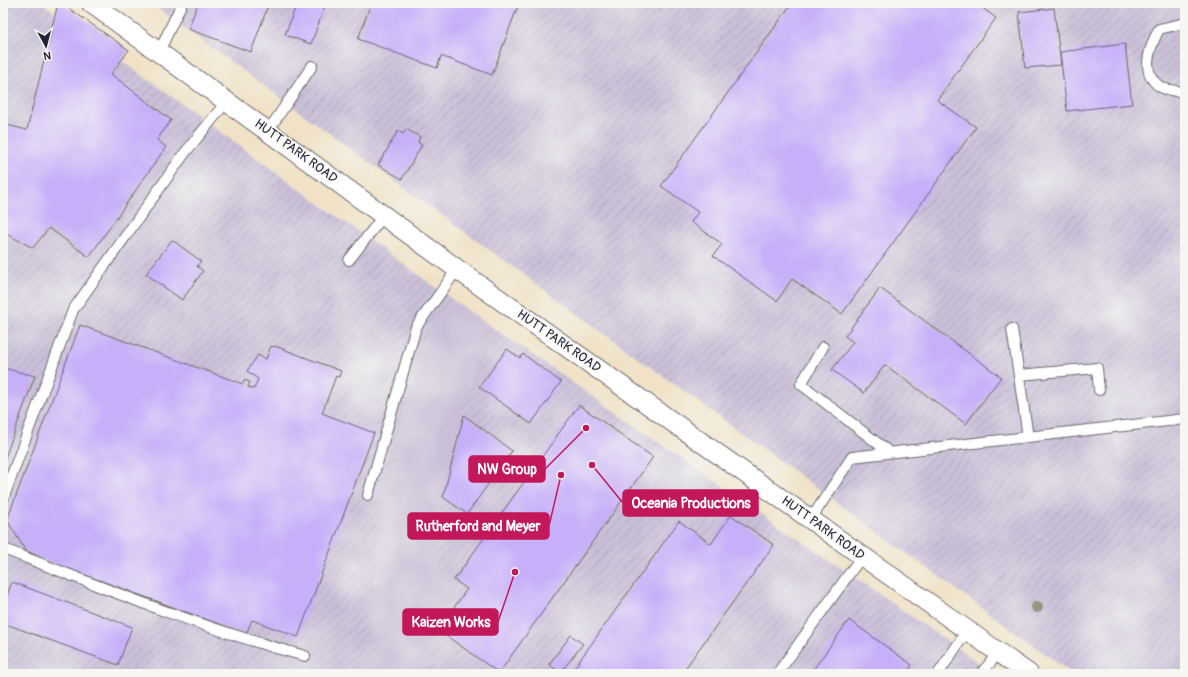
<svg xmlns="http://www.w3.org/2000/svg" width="1188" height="677" viewBox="0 0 1188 677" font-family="Pangolin,sans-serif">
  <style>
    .industrial { fill: url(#industrial-furrows) }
    .railway { fill: #c9bfd7 }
    .building { fill: #c7aff9 }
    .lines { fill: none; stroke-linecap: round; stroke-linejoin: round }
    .service-casing { stroke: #6a656c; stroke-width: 12 }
    .minor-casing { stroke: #6a656c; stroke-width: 21 }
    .service { stroke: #fff; stroke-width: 10 }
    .minor { stroke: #fff; stroke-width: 19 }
    .tree { fill: #979684 }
    .labels { text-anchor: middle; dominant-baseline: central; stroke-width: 3; stroke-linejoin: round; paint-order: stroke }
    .street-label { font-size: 13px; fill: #22223b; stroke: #f6f6f2 }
    .leader { fill: none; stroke: #c2185b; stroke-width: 1.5 }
    .callout-dot { fill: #c2185b; stroke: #f6f6f2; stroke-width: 1.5 }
    .callout { fill: #c2185b; stroke: #c2185b; stroke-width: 1.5 }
    .callout-label { font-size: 14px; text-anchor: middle; font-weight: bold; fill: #fff }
  </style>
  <defs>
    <pattern id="industrial-furrows" width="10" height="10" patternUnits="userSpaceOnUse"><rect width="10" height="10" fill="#c9bfd7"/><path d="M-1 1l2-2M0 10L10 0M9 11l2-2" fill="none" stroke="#aca4b9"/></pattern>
  </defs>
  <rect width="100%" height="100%" fill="#f6f6f2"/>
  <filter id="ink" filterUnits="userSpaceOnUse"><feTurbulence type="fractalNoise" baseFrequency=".025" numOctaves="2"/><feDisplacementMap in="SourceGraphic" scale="8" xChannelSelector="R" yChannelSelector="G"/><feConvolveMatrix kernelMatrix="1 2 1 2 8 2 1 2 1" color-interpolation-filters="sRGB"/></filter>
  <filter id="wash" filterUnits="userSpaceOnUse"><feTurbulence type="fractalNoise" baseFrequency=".012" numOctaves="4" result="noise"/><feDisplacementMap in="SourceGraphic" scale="16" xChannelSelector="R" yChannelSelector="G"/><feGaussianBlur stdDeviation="0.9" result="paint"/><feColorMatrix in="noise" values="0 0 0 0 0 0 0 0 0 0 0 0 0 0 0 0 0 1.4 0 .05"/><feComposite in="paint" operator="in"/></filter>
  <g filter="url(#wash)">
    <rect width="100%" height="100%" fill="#f1e2c7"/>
    <path class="industrial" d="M3,3H42L453,300L425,339L396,445L381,534L370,619L374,674H3Z
      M150,3H1185V674H1073Z
      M486,323L995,674H429L428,623L440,500L463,404Z"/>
    <path class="railway" d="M453,300L486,323L463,404L440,500L428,623L429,674H374L370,619L381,534L396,445L425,339Z"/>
    <g id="blocks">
      <path class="building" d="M58,3H61L129,50L111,74L171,120L157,140L166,147L89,257L49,228L33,248L3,232V124L27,130Z
        M198,3H269L251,52L188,29Z
        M297,3H326L311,44L285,35Z
        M371,3H519L492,75L441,56L437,68L358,39Z
        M792,3H976L996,18L937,100L976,127L842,314L792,279L777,301L713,256L722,244L691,222L698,212L661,186Z
        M1054,8L1061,65L1025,68L1019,12Z
        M1125,44L1132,104L1067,111L1060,52Z
        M406,129L420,137L418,142L422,145L402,179L378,165L398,131L403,134Z
        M172,240L201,261L197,266L203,271L182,300L146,274Z
        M880,288L1001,377L966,424L885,365L864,393L832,370L853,342L845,336Z
        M80,325L243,384L244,380L250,382L248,387L254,389L258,379L247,371L258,355L266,359L271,346L274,347L275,346L341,371L339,377L336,376L322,413L374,433L298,637L252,620L246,634L50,562L25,550L7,520Z
        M507,349L520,358L523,354L561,382L531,424L479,387Z
        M3,368L35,376L3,463Z
        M579,405L653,457L499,673L438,630L467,589L454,580Z
        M464,415L512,451L467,514L443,497Z
        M731,515L774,545L681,674H570L679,521L711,544Z
        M12,582L132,627L118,665L3,623V606Z
        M849,620L912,665L906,674H810Z
        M571,635L583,644L560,673L549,664Z"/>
    </g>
  </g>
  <g filter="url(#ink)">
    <use href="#blocks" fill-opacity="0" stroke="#6a656c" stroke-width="1"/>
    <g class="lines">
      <defs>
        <path id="service" d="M159,52L182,3
          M1183,92C1176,91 1164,90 1159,86C1139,71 1151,45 1159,29L1185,23
          M268,131L312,66
          M349,260L384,215
          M1012,329L1028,437
          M823,347L801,384L889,452
          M1019,375L1097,368L1099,390
          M368,495L416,327L458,268
          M3,499L73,310L184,154L227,101
          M811,519L852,457L1185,419
          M3,547L4,549C103,588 201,628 305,656
          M777,674L862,556
          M938,674L967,631
          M981,674L998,653"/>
        <path id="minor" d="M91,3L475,282L1029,674"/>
      </defs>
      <use href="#service" class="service-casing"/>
      <use href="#minor" class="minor-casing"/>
      <use href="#service" class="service"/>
      <use href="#minor" class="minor"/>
    </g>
    <circle class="tree" cx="1037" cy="607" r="6"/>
  </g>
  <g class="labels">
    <g class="street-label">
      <text transform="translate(296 151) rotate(36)">HUTT PARK ROAD</text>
      <text transform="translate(559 341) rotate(35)">HUTT PARK ROAD</text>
      <text transform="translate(823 528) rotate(36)">HUTT PARK ROAD</text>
    </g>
  </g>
  <path class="leader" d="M586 428L545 469M592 465L623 503M561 475L549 526M515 572L498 622"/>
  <g class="callout-dot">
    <circle cx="586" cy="428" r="4"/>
    <circle cx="592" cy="465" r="4"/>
    <circle cx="561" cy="475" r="4"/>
    <circle cx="515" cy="572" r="4"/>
  </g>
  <g class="callout">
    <rect x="469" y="456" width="76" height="26" rx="4"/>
    <rect x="623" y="490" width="135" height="26" rx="4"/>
    <rect x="408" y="513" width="141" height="26" rx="4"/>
    <rect x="403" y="609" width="95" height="26" rx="4"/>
  </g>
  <g class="callout-label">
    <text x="507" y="474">NW Group</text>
    <text x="691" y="508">Oceania Productions</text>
    <text x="478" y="531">Rutherford and Meyer</text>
    <text x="451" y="627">Kaizen Works</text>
  </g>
  <rect width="1188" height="677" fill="none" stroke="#f6f6f2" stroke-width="16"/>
  <g transform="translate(46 46) rotate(173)" stroke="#f6f6f2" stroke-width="3" paint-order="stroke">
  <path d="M0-3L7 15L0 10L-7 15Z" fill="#22223b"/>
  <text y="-6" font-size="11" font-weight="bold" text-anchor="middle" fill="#22223b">N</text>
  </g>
</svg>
